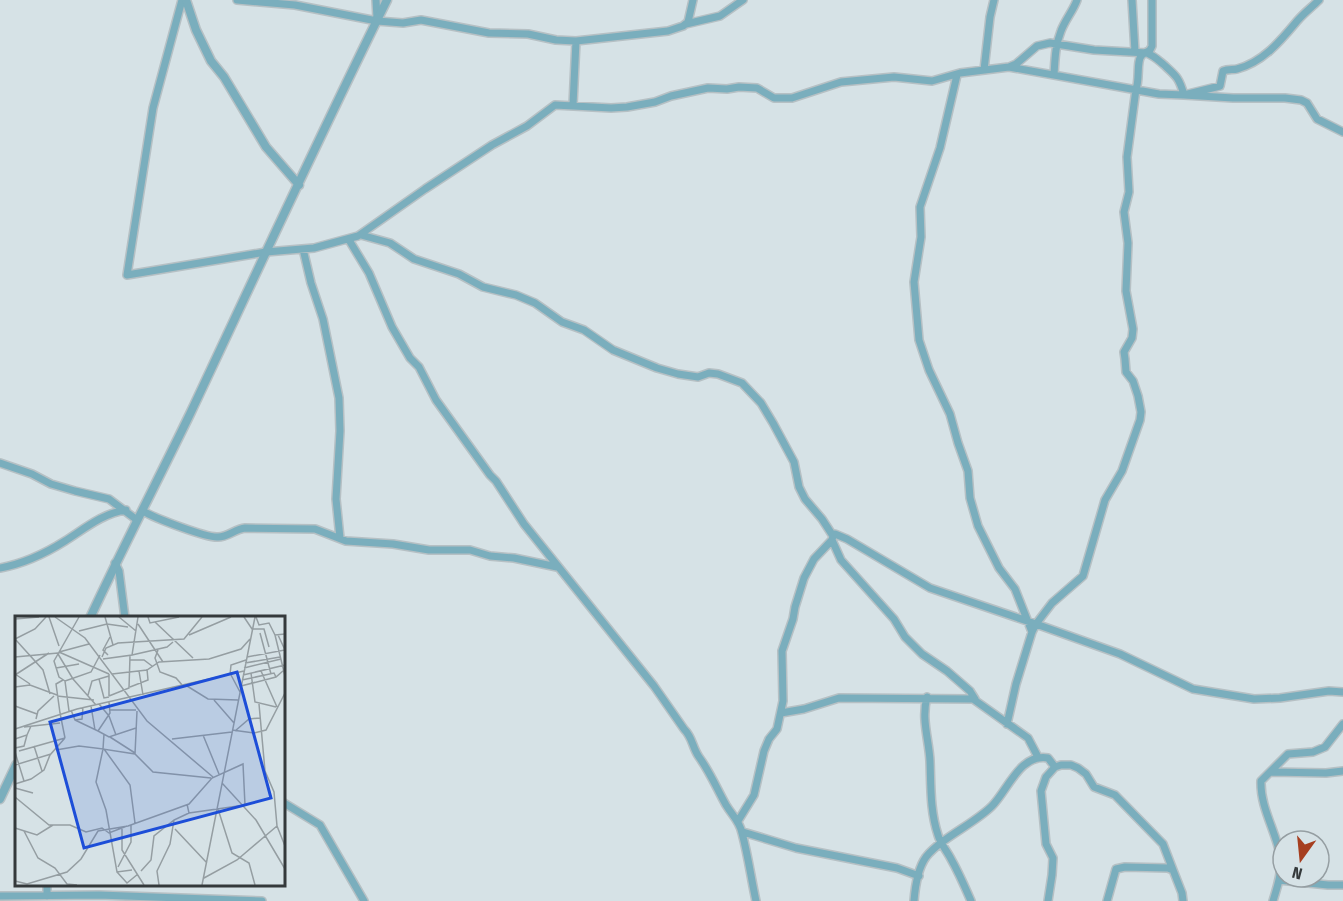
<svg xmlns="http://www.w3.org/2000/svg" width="1343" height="901" viewBox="0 0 1343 901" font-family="'Fira Sans Condensed',sans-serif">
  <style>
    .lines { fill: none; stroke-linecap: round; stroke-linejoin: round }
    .minor-casing { stroke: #b6c0c4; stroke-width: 10 }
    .tertiary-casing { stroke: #b6c0c4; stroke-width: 11 }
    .minor { stroke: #7aaebd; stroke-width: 7 }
    .tertiary { stroke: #7aaebd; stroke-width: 8 }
    .inset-road { fill: none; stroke: #959ea2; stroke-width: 1.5 }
    .view { fill: #1d4ed8; fill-opacity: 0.15; stroke: #1d4ed8; stroke-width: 3 }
    .inset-edge { fill: none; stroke: #34393b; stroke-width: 3 }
  </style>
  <rect width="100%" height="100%" fill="#d6e2e6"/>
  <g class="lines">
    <defs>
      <path id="minor" d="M182,0L153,108L127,275L266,252L314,248L358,236L425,189L492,145L527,126L555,105L611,108L627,107L655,102L671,96L708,88L727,89L739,87L757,88L774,98H792L841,82L894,77L932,81L960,73L1009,67L1159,94L1184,95L1220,86L1223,71C1228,69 1233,70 1237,69C1264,62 1282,39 1298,20C1305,12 1312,7 1319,0
        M237,0L295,5L377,21L403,23L421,20L489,33L528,34L556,40L576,41
        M376,0L377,18
        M1132,0L1135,52
        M686,24L720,16L743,0
        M1009,67L1016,64L1037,46L1050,43L1094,50L1147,53C1154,56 1157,59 1163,64C1176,76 1179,77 1184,95L1233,98H1285L1301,100L1307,103L1317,119L1343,132
        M984,70L990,17L994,0
        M957,75L940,148L920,207L921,237L914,282L919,340L929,370L950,414L958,443L968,471L970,498L978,526L999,568L1015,589L1032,632
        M1054,75C1055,60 1055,46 1061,31C1065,20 1073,11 1077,0
        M573,105L576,41L668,31L683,26L688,22L693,0
        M361,235L390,243L414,259L459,274L483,287L516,295L535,303L562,322L584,330L613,350L657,368L678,374L698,377L709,373L718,374L742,383L761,403L773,423L794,462L799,487L805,499L822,519L833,536
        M349,240L369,273L392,327L410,358L419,367L436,400L490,475L496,481L524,524L654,686L684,729C693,738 692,747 699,757C710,772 717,789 726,805C732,815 740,822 742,833C748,855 751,878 756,901
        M303,249L311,283L323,319L339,398L340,431L336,499L340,538
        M0,463L32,474L51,484L75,491L109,499L137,520
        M143,511C154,518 207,538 218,537C228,537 235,529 245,528L315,529L346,541L393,544L429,550H470L490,556L514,558L557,567
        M833,536L835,534L847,539L930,588L1036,624L1052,603L1083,576L1105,500L1122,471L1140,420L1141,412L1138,396L1133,381L1126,372L1125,359L1124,352L1132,338L1133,329L1126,291L1128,243L1124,212L1129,192L1127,157L1136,89C1140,80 1136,60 1142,55C1144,53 1148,52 1150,50L1152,46V0
        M832,540L841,560L894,619L905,637L922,654L947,671L970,691L975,699
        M115,563L119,571L125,618
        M0,568C22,564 46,553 65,541C84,529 103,513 126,510
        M927,697C921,719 929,740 930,761C931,786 930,811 938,835C940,843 947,851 951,859C959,873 965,887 971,901
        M781,713L804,709L839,698L973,699L1028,738L1038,757
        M1007,724L1016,684L1032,632L1036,624L1120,654L1193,689L1254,699L1280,698L1329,691L1343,692
        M1271,772L1326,773L1343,771
        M284,803L320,825L364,901
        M738,821L754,795L764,751L769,739L777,729L783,701L782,651L793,619L795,607L804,578L814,559L832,540L833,536
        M743,832L796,848L897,868L919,876
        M1279,880L1328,885H1343
        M0,896L99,895L262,901
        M47,896V884
        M914,901C915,888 918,868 926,857C941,838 974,824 992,806C1008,790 1020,753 1048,758L1055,767
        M1048,901L1052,875L1053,858L1046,844L1041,791L1046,777L1055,767L1061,765H1071L1078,768L1086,774L1094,787L1115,795L1163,844L1173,870
        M1107,901L1116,869L1125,867L1168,868L1173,870L1182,893L1183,901
        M1273,901C1277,888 1282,873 1281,859C1277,833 1260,808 1261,781L1288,754L1313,752L1325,747L1343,724"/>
      <path id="tertiary" d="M186,0L196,30L211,61L224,77L266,147L299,185
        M90,618C122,549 157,482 190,414C255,276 319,137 387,0
        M0,799L16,765"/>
    </defs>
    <use href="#minor" class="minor-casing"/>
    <use href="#tertiary" class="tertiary-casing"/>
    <use href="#minor" class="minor"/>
    <use href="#tertiary" class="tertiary"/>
  </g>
  <g transform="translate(15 616)">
    <rect width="270" height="270" fill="#d6e2e6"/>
    <path class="inset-road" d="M34,1L44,30M40,1L70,22L132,105L198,161M90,1L98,29M104,1L121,15M133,1L135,7L164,1M229,1L237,13H249L254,31M241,1L244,9L254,7L260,19L270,18M0,3L24,1M140,6L178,42M123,8L148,46M64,15L92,8L113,11M245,17L256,58M174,19L216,1M260,19L270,60M0,23L28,54L35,78M0,23L20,13L31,1M143,34L140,42L145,56L161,62L168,70M44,36L94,58M44,36L74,28M43,38L58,63L81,89M93,39L88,34L95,21M117,39L152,31L158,26M0,41L43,37M87,41L91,32L103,27L169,23L187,1M232,41L270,34L263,19M88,43L117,39L123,1M115,44H129L137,50M230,47L265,41M41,52L64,48M229,52L266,43M124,55L128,79M246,55L262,91M236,57L240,86L261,91M0,58L15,68M97,58L132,54L144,46L194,43L226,33L235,23M0,59L34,37M215,59L216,49L231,44M216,59L225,76M228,59L270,49M84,63L89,82L94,81M227,64L259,57L261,61M50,65L44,61L39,45L64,1M172,70L193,83L223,84M226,70L261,61L269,54M0,71L15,69L42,79M115,71L133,64L132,53M73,79L77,65L94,60M42,80L79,84M94,80L114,72L115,40M94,80V58M199,84L219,107M84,88L94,100L101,119M0,90L22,98M76,90L80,114M56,94L60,104L67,103L68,91M95,94H121M54,95L50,65L76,56L85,39M45,97L41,68L48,64M45,97L50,122M21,103L23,95L39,80M60,104L83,115L95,97L94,86M9,111L45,107M0,113L62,93L229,55M217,114L239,117L251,114L270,77M83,115L94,121L121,112M220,115L234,103L245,102M188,119L204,158M95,121L120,137M0,123L12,119L16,110M157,123L217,116M19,130L27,155M0,132L9,130L12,119M89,133L115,169L120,207M41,134L64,130L88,133L89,118M4,135L50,122M0,136L9,165M120,138L122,95M0,149L36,138M207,167L241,204L270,253M0,168L16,163L29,154L35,139L50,122M0,172L18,177M0,181L34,209H55L71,216L87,212L94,217L112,210M203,193L217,237L234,247L240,269M262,210L270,230M0,212L22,219L38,209M107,213V234L129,269M160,213L192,247M9,215L23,242L40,252L52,268L62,269M103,251L116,226V209M117,254L102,256L91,194L81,166L88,133L120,138L138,156L196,162M126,255L136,244L139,220L159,204M102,256L112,267L123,258M189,262L222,244L262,210L259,176L250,155L244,88M0,265L12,268L52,256L66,243L83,215L113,210L174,188L197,162L228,148L230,189L174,197M144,269L142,255L155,228L159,204L174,197L172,188M187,269L240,1"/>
    <path class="view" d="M222,56L256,182L69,232L35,106Z"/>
    <rect width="270" height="270" class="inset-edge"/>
  </g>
  <g transform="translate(1301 859) rotate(195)"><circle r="28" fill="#d6e2e6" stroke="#959ea2" stroke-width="1.5"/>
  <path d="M0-4.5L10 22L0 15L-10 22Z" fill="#a63e1f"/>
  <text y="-9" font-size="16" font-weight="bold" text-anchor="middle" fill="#34393b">N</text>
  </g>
</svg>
